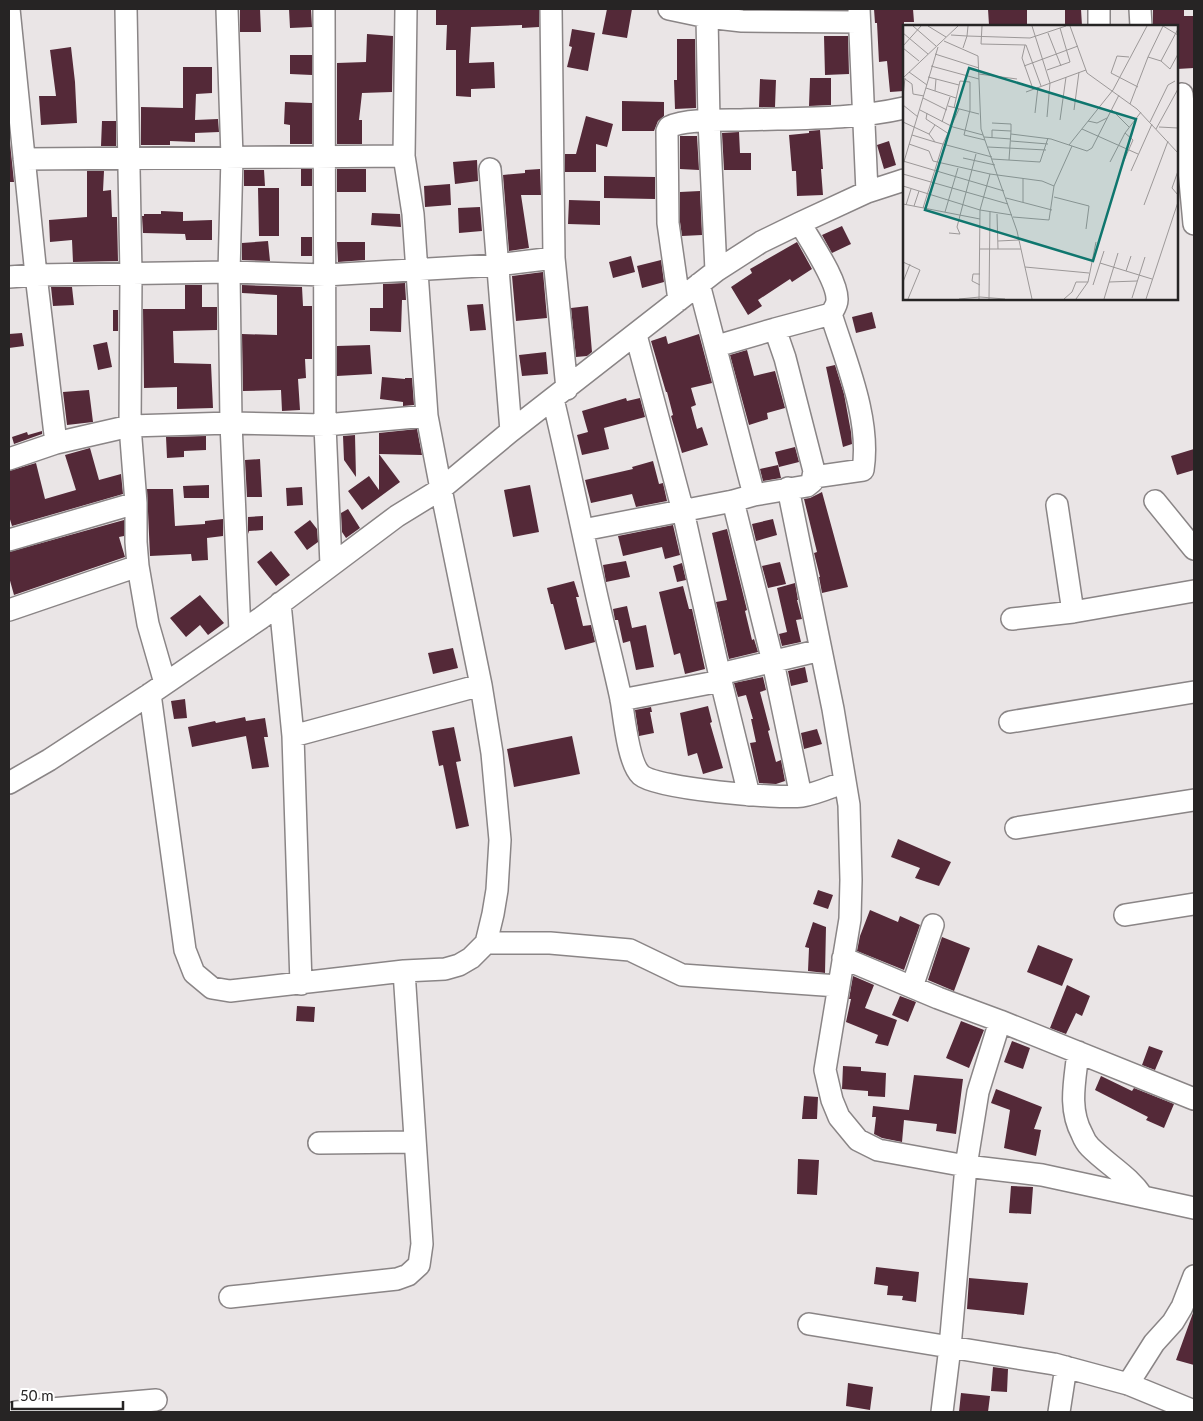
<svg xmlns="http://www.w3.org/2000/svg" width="1203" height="1421" viewBox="0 0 1203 1421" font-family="Lato,sans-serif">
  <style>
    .building { fill: #542938 }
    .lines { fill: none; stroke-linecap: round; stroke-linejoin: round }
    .minor-casing { stroke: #8a8586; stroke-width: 24 }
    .minor { stroke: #fff; stroke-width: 21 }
    .inset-road { fill: none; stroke: #9c9898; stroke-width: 1 }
    .view { fill: #0f766e; fill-opacity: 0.15; stroke: #0f766e; stroke-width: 2.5 }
    .inset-edge { fill: none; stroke: #262424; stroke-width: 2.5 }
  </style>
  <rect width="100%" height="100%" fill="#eae5e6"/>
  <path class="building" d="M240,9H260L261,32H240Z
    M289,9H311L312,27L290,28Z
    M436,9H539V27L522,28V25L471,27L469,63L494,62L495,88L471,89V97L456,96V50H446L447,25H436Z
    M607,9H632L627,38L602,34Z
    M874,9H913L914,22H904V91L890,92L887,61L879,62L877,23H875Z
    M988,9H1027V24L989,25Z
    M1065,9H1081L1082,26H1065Z
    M1153,9H1184V16H1194V68L1177,69V26H1153Z
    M572,29L595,33L588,71L567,67L572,47L569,46Z
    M367,34L393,36L392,92L362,93L359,120H362V144H337V63L366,62Z
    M824,36H848L849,74L825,75Z
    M677,39H695L696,108L675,109L674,80H677Z
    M71,47L75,82L77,123L41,125L39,96H56L50,50Z
    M290,55H312V75L290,74Z
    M183,67H212V93L196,94L195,120L218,119L219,132L195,133V142L170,141V145H141V107L183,108Z
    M810,78H831V105L809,106Z
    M760,79L776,80L775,107H759Z
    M622,101L664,102V116L658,121L654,131H622Z
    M285,102L312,103V144H290V125L284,124Z
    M586,116L613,124L607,147L596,144V172H565V154H576Z
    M102,121H116V146H101Z
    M820,130L823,169H821L823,195L797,196L796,171H792L789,135L809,133V131Z
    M739,132L740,153H751V170H724L722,133Z
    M9,133L14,182H9Z
    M680,136H697L699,170L680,169Z
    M889,141L896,165L884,169L877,145Z
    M477,160L478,181L455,184L453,162Z
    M301,169H312V186H301Z
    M337,169H366V192H337Z
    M540,169L541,195H521L529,248L509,251L503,175L525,173V170Z
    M244,170H264L265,186H244Z
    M87,171H104L103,191L111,190L112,217H117L118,261L73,262L72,240L50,242L49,220L87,217Z
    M604,176L655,177V199L604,198Z
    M450,184L451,205L425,207L424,186Z
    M258,188H279V236H259Z
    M700,191L702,235L682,236L680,222V192Z
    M569,200L600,201V225L568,224Z
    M480,207L482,231L459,233L458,208Z
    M161,211L183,212V221L212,220V240H186L185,234L143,233L142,216H144V214H161Z
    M372,213L400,214L401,227L371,225Z
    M842,226L851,244L832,253L822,235Z
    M301,237H312V256H301Z
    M268,241L270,261L242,260V243Z
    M337,242H365V260L338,262Z
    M797,242L812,269L792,282L790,279L758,300L762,306L748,315L731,287L752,273L750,269Z
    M631,256L635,272L613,278L609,262Z
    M661,260L664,282L642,288L637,266Z
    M543,272L547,318L516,321L512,276Z
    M405,283L406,300H402L401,332L370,331V308H383V284Z
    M185,285H202V307H217V330L173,331L174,363L211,364L213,408L177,409V387L144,388L143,309H185Z
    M242,285L302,287L303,306H312V359H305L306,378L298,379L300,410L282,411L281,390L243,391L242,334L277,335V295L242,293Z
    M51,287H72L74,305L53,306Z
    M483,304L486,330L470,331L467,305Z
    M588,306L592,352L587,356L576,357L571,308Z
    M113,310H118V331H113Z
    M872,312L876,328L856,333L852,317Z
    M22,333L24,346L9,348V334Z
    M699,334L712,383L691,388L696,405L691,407L697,429L702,427L708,445L682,453L671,416L673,415L667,392H666L651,341L666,336L668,344Z
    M107,342L112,367L98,370L93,345Z
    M370,345L372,374L337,376V346Z
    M747,350L754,376L775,371L785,408L767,413L768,419L749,425L730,355Z
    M546,352L548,374L522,376L519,355Z
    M835,365L844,394L851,432L852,444L843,447L826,367Z
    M382,377L405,379V378H412L414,405L403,406V402L380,399Z
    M89,390L93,422L67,425L63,392Z
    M626,398L627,401L640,398L645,417L604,428L609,449L582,455L577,435L588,432L582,411Z
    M417,429L422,455L379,454L400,482L362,510L348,491L369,476L379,490V433Z
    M42,431V434L14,444L12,437L27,432L28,435Z
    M355,435L356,477L344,460L343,436Z
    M206,436V450L184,451V457L167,458L166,437Z
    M795,447L799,462L779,467L775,452Z
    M90,448L99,480L121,474L123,494L12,526L9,516V471L36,463L45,499L76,490L65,455Z
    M1194,449V470L1177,475L1171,456Z
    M260,459L262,497H247L245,460Z
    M653,461L659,484L663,483L667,501L636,507L632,494L591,503L585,480L633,469L632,467Z
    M778,465L781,478L763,481L760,469Z
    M209,485V498H184L183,486Z
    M530,485L539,532L513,537L504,490Z
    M302,487L303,505L287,506L286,488Z
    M147,489H173L175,526L205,524V521L223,519V536L207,538L208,560L192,561L191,554L150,556Z
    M822,492L848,587L822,593L819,577H820L814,553L817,552L804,499L810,498Z
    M348,509L360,528L346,538L342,532L341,513Z
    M263,516V530L249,531L248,534V517Z
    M773,519L777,535L756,541L752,524Z
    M124,520V536L119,537L125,557L14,595L9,577V552Z
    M310,520L317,529L318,542L307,550L294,532Z
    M673,525L680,555L665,559L662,547L623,556L618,536Z
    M727,529L747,610L745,611L752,640L754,639L758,652L729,659L716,602L727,600L712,533Z
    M271,551L290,575L276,586L257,562Z
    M626,561L630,577L606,582L603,565Z
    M780,562L786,584L768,588L762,566Z
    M682,563L686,580L677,582L673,566Z
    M574,581L579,597H576L583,626L591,625L595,642L565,650L553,604H551L547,588Z
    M795,583L798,600H797L802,619L796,620L801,642L782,646L779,634L787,632L777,588Z
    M683,586L689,609H692L705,669L685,674L680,653L674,655L659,592Z
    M200,595L224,623L208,635L200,625L186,637L170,618Z
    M627,606L632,628L646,625L654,667L636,670L630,641L623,643L618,620H615L613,609Z
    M453,648L458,668L433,674L428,653Z
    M805,667L808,682L791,686L788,671Z
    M763,677L766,690L760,692L770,730L768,731L776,762L781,760L785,781L776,784L759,783L750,743L756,742L751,719H753L746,695L738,697L734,683Z
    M185,699L187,718L174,719L171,701Z
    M708,706L712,722L710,723L723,768L703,774L697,753L688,756L680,713Z
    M651,707L652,712H650L654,733L639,736L635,710Z
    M245,717L246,721L265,718L268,737H264L269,767L252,769L246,736L192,747L188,727L215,721L216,723Z
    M454,727L461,761L456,762L469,826L456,829L443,765L439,766L432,731Z
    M817,729L822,744L804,749L801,733Z
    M572,736L580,774L514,787L507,749Z
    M898,839L951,862L939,886L915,878L920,868L891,857Z
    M818,890L833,895L828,909L813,904Z
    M870,910L898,922L900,916L920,925L904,970L857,951L860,936Z
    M813,922L826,927L825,973L808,971L809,948L805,947Z
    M942,937L970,948L954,991L928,980Z
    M1038,945L1073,959L1062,986L1027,972Z
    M853,976L874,985L865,1008L897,1020L888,1046L875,1043L878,1035L846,1022L851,999H849Z
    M1067,985L1090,996L1082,1016L1076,1013L1066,1034L1050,1028Z
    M900,996L916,1002L908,1022L892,1015Z
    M297,1006L315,1007L314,1022L296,1021Z
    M961,1021L984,1030L969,1068L946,1058Z
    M1012,1041L1030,1048L1023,1069L1004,1062Z
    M1149,1046L1163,1051L1155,1070L1142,1065Z
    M843,1066L861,1067V1071L886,1073L885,1097L868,1096V1091L842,1089Z
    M914,1075L963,1079L956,1134L936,1131L937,1124L904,1120L902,1142L882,1138L874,1134L876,1117H872L873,1106L909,1110Z
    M1101,1076L1132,1091L1134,1088L1174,1104L1164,1128L1146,1120L1148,1117L1095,1090Z
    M996,1089L1042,1107L1034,1129L1041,1130L1036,1156L1004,1148L1010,1110L991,1103Z
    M804,1096L818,1097L817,1119H802Z
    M798,1159L819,1160L817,1195L797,1194Z
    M1011,1186L1033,1187L1031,1214L1009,1213Z
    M876,1267L919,1272L916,1302L902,1300L903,1296L887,1295L888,1286L874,1284Z
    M969,1278L1028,1283L1024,1315L967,1309Z
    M1193,1313H1194V1365L1176,1360Z
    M993,1367L1008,1369L1007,1392L991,1391Z
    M848,1383L873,1387L870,1410L846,1406Z
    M961,1393L990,1396L988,1412H959Z"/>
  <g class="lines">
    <defs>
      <path id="minor" d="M9,9L36,275L56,443
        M126,9L131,275L130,426L136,503V542L138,566L148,624L165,683
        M227,9L232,157L229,272L231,423L240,632
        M324,9L325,425L331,565
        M551,9L554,258L567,389
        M669,9L707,17L742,21L859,22
        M709,9L707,17L709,121L716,271
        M859,9L867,192
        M1099,9V26
        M1140,9L1141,26
        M1182,94L1194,224
        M24,159L404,156
        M490,169L511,431
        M9,277L36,275L229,272L325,275L497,265L554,258
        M699,284L754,495
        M679,300L668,223L667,131L669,127C684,119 723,120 741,120C795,118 851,120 904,108
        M775,329L831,314C834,309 837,305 837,300C838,281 810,241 800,223
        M636,335L683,511L721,681L749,795
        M553,399C568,462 581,525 595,588C603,625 613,661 621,699C624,716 628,763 641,775C657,789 778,799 802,796C816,794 831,787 845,782
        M9,459L56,443L130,426L231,423L325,425L427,416
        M814,477L863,470C871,419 846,362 831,314
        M788,488L833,709L849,805L851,880L850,919L825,1070L832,1100L839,1117L858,1140L878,1150L966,1166L1042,1175L1194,1208
        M733,501L773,662L801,796
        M1155,501L1194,549
        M1057,505L1073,612
        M583,530L733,501L754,495L807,486L812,482L814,471L785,358L775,329L717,346
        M9,540L136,503
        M280,603L293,736L301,984
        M9,610L138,566
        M1012,619L1073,612L1194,591
        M720,674L821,650
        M150,694L185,950L194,973L212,988L230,991L404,971L445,969L459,965L471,958L486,943L493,914L497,890L500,840L492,753L481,685L441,489L427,416L413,214L404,156L406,9
        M621,700L721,681
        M1010,722L1194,692
        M293,736L481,685
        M9,783L49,760L150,694L261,618L397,516L441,489L511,431L716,271L761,242L800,223L867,192L904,180
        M1016,828L1194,800
        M1125,915L1194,904
        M486,943H550L630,950L682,975L838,986
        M843,958L938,998L1000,1021L1194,1099
        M912,987L933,925
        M1078,1052C1075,1081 1068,1108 1082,1134C1084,1139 1087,1144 1090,1147C1108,1165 1129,1176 1143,1197
        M319,1143L414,1142
        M230,1297L397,1279L408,1275L419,1265L422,1244L404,971
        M809,1324L1054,1364L1128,1384L1194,1411
        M1128,1384L1154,1343L1173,1322L1182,1307L1194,1276
        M16,1412L156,1400
        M942,1412L950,1347L966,1166L978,1092L1000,1021
        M1059,1412L1066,1367"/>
    </defs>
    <use href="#minor" class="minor-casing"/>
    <use href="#minor" class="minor"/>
  </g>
  <g transform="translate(903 25)">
    <rect width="275" height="275" fill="#eae5e6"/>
    <path class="inset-road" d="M10,1L33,21M25,1L43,12M65,1L64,11L127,13L157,3M79,1L78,19L123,20L138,61M129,1L147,58L144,92M167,1L184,48L234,84L275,128M0,8L25,29M145,8L158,41M48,10L64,11L60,23M275,10L260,1L245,32L258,36L267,44L275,29M41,16L75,31L78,104L114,206L129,274M122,20L119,33L130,64M0,21L18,1M0,23L16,36M32,29L76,43M226,32L214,31L208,48L235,62M258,36L275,4M28,41L76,54M121,41L175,21M144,45L167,37L157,3L163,1M6,47L24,60M76,49L114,54M25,52L33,54L32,66M0,53L55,1M2,54L9,59L10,69L21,71M33,54L56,60M23,63L53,73M123,67L183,45M0,71L2,53M20,73L44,85M227,79L245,32M0,80L15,92M45,81L76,89M51,83L57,56L67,57V85L61,110L82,115M17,85L50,102L80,110M171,85L176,47M209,85L226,102M24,88L23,94L46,109M132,88L135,62M157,95L163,52M185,96L194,98L204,93M0,97L26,109L32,100M39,97L47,72M247,97L265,60L272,56M89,98L108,99V106M256,102L275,103M179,104L235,129M253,104L275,64M26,109L32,117L89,132M108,109L148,114L184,126L189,123L216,70M9,110L32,117M81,112L108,114M89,113V105L108,106L106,135M108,116L145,119M6,119L26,126L30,136L87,149L139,156L151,161M166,120L210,65L244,1M85,122L143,125M60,133L92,140M89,134L137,137L145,113M0,136L101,166M207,137L222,108L238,87M0,140L35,22M219,140L230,115L222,108M228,146L249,99M275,146L269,163L275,170M0,149L105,179M0,161L77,185L109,190M151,172L186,181L183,204M103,173L149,185M120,177V153M0,179L77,194M3,180L8,164M241,180L265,116M11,181L16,166M20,183L40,119L56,84M42,187L55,143M94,189L95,224M110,192L146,195L151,161L169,121M46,208L57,209L54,202L73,129M95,216L116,215M77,224H118M0,237L17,245L5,274M197,238L249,254M122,242L186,248M223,246L228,231M77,249H70L69,256L77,260M0,257L7,239M206,257L234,256M190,260L201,226M229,273L242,232M56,274L77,272L102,274M76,274L77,185L87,149M86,274L87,187M161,274L169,267L173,257H185M173,274L185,257L193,217M201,274L215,228M243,274L275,177"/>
    <path class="view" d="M66,43L233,94L190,236L22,185Z"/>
    <rect width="275" height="275" class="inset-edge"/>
  </g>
  <rect width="1203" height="1421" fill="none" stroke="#262424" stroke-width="20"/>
  <path d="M12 1401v8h111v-8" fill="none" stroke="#262424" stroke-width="2.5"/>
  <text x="20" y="1401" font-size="15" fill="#262424" stroke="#ffffff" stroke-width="4" paint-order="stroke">50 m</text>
</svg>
